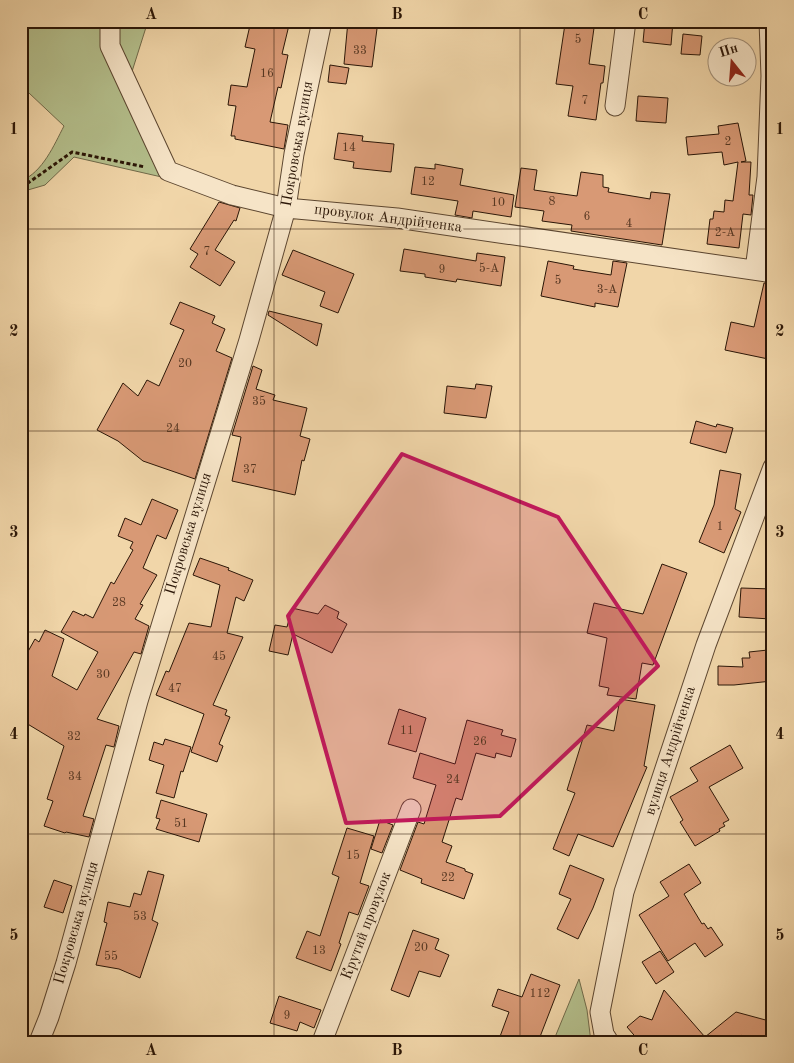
<svg xmlns="http://www.w3.org/2000/svg" width="794" height="1063" viewBox="0 0 794 1063" font-family="'Old Standard TT',serif">
  <style>
    .green { fill: #b4bf8c; stroke: #706a4a }
    .building { fill: #d89975; stroke: #2b1607 }
    .lines { fill: none; stroke-linecap: round; stroke-linejoin: round }
    .minor-casing { stroke: #5c4630; stroke-width: 21 }
    .path { stroke: #2b1607; stroke-width: 3; stroke-dasharray: 4 2.5; stroke-linecap: butt }
    .minor { stroke: #f6e4c7; stroke-width: 19 }
    .marked { fill: #c2185b; fill-opacity: 0.2; stroke: #c2185b; stroke-width: 4; stroke-linejoin: round }
    .grid { fill: none; stroke: #2b1607; stroke-width: 1; stroke-opacity: 0.55 }
    .labels { text-anchor: middle; dominant-baseline: central; stroke-width: 4; stroke-linejoin: round; paint-order: stroke }
    .number-label { font-size: 12px; fill: #563722 }
    .street-label { font-size: 15px; fill: #2b1607; stroke: #f6e4c7 }
    .neatline { fill: none; stroke: #2b1607; stroke-width: 2 }
    .grid-label { font-size: 16px; text-anchor: middle; font-weight: bold; fill: #2b1607 }
  </style>
  <rect width="100%" height="100%" fill="#f1d6a9"/>
  <filter id="stains"><feTurbulence type="fractalNoise" baseFrequency=".004" numOctaves="4"/><feColorMatrix values="0 0 0 0 .2 0 0 0 0 .09 0 0 0 0 .02 0 0 0 .5 -.17"/></filter>
  <radialGradient id="worn" r=".72"><stop offset=".6" stop-color="#630" stop-opacity="0"/><stop offset="1" stop-color="#630" stop-opacity=".3"/></radialGradient>
  <path class="green" d="M21,21H148L129,81L166,178L74,157L45,185L21,192V181C43,172 54,145 64,126L29,93L21,89Z
    M579,979L587,1010L591,1042H553Z"/>
  <path class="building" d="M251,21H290L282,54L288,55L281,88L278,87L270,122L288,125L284,149L235,139V136H231L236,106L228,105L231,85L247,87L255,49L245,47Z
    M348,21H378L372,67L344,64Z
    M645,21H673L671,45L643,42Z
    M565,24L594,28L589,64L605,66L603,83H601L596,120L568,116L573,86L556,84Z
    M683,34L702,36L700,55L681,54Z
    M330,65L349,68L346,84L328,82Z
    M638,96L668,98L666,123L636,121Z
    M738,123L746,161L741,162H751L749,195H753L751,215L743,214L739,248L707,244L710,219H713L714,211L724,212L725,200L733,201L738,162L724,165L722,152L688,155L686,137L719,134L718,126Z
    M338,133L363,136L362,141L394,144L391,172L353,168L354,162L334,159Z
    M435,164L463,169L460,185L514,195L511,217L473,211L472,218L455,215L458,201L411,194L415,167L435,169Z
    M521,168L537,170L534,190L577,196L581,172L603,175V187L609,188L608,192L650,199L651,192L670,194L662,245L571,231L572,225L542,221L544,211L515,207Z
    M219,202L240,208L236,221L234,220L215,250L235,262L220,286L190,267L198,254L190,249Z
    M404,249L476,261L477,253L505,257L501,286L457,279L456,282L425,277V274L400,271Z
    M293,250L354,274L338,313L320,306L325,292L282,275Z
    M548,261L574,266L573,269L611,275L613,261L627,263L618,307L595,303V307L541,296Z
    M764,283L773,284V360L725,350L731,322L754,327Z
    M180,302L215,316L212,323L225,329L216,351L232,358L195,479L143,461L118,441L97,430L123,383L138,396L147,380L159,386L184,330L170,324Z
    M269,311L322,324L317,346L268,315Z
    M253,366L262,370L256,389L275,395L273,400L307,408L300,436L310,439L304,461L302,460L295,495L232,481L241,437L232,435Z
    M476,384L492,386L486,418L444,413L447,386L475,389Z
    M696,421L716,427L717,424L733,428L726,453L690,443Z
    M720,470L741,474L735,509L741,512L724,553L699,542L714,505Z
    M152,499L178,510L166,539L157,535L143,568L157,575L140,604L143,605L135,619L149,626L141,654L134,652L97,719L119,726L114,747L106,745L83,816L94,819L89,837L66,832L65,833L44,826L53,801L47,799L64,746L21,720V664L35,639L39,642L45,630L64,639L52,676L77,690L98,652L61,632L73,611L84,616L85,614L93,618L111,582L114,584L133,550L130,548L133,542L118,536L125,518L141,525Z
    M200,558L229,568L228,570L253,580L244,601L236,597L227,633L243,637L213,705L227,710L225,715L230,717L219,744L223,746L217,762L191,752L204,714L156,695L166,671L169,672L189,623L211,627L220,585L193,575Z
    M662,564L687,573L653,665L642,663L636,699L607,695L609,688L599,686L607,638L587,633L594,603L643,614Z
    M741,588L773,589V610H770V619L739,617Z
    M325,605L339,612L337,618L347,624L332,653L293,634L288,655L269,651L275,625L287,627L292,608L318,614Z
    M768,650L772,681L734,685H718V666L743,667L742,658H750L749,652Z
    M620,699L655,705L644,766L647,767L613,847L578,834L569,856L553,849L575,793L567,790L587,725L614,731Z
    M399,709L426,718L416,752L388,744Z
    M467,720L503,730L501,735L516,739L511,757L496,753L495,758L476,753L462,800L456,798L442,842L452,846L446,862L465,869V871L473,874L464,899L421,883L422,879L400,870L418,822L424,824L436,785L413,778L420,753L455,764Z
    M165,739L191,747L183,772L181,771L174,798L156,793L164,765L149,760L154,742L163,745Z
    M730,745L743,768L709,787L729,820L723,823L725,826L719,829L720,831L695,846L680,822L683,820L670,797L698,781L690,768Z
    M161,800L207,814L199,842L156,829L160,819L156,818Z
    M380,820L393,825L382,853L371,849Z
    M347,828L374,836L360,883L369,886L358,915L349,912L339,943L341,944L331,971L296,958L307,931L320,936L339,877L332,874Z
    M689,864L701,883L684,894L702,924L704,923L708,929L711,927L723,945L705,957L695,943L668,961L639,915L669,896L660,882Z
    M570,865L604,879L593,908L578,939L557,929L571,899L559,894Z
    M148,871L164,875L152,920L158,923L140,978L119,969L96,965L107,923L104,922L108,902L130,907L134,893L141,895Z
    M54,880L72,886L63,913L44,907Z
    M413,930L439,939L435,949L449,955L440,977L419,971L409,997L391,990Z
    M660,951L674,972L656,984L642,962Z
    M531,974L560,985L538,1042H498L509,1012L492,1006L498,989L522,997Z
    M664,990L705,1037L736,1012L773,1022V1042H748L742,1035L734,1042H640L627,1027L640,1016L652,1020Z
    M279,996L321,1010L314,1028L300,1022L297,1031L270,1023Z"/>
  <g class="lines">
    <defs>
      <path id="minor" d="M110,21V46L168,171L232,195L286,208L397,218L773,273
        M615,106L626,21
        M755,270L767,177L771,76L769,21
        M39,1042L49,1017L66,963L138,701L249,340L286,208L294,154L322,21
        M322,1042L411,809
        M609,1042L604,1034L600,1012L624,892L706,645L773,467"/>
    </defs>
    <use href="#minor" class="minor-casing"/>
    <path class="path" d="M21,186L28,183L72,152L145,167"/>
    <use href="#minor" class="minor"/>
  </g>
  <path class="marked" d="M402,454L558,517L658,666L500,816L346,823L288,616Z"/>
  <path class="grid" d="M274,21V1042M520,21V1042M21,229H773M21,431H773M21,632H773M21,834H773"/>
  <g class="labels">
    <g class="number-label">
      <text x="578" y="40">5</text>
      <text x="360" y="51">33</text>
      <text x="267" y="74">16</text>
      <text x="585" y="101">7</text>
      <text x="728" y="142">2</text>
      <text x="349" y="148">14</text>
      <text x="428" y="182">12</text>
      <text x="552" y="202">8</text>
      <text x="498" y="203">10</text>
      <text x="587" y="217">6</text>
      <text x="629" y="224">4</text>
      <text x="725" y="233">2-А</text>
      <text x="207" y="252">7</text>
      <text x="489" y="269">5-А</text>
      <text x="442" y="270">9</text>
      <text x="558" y="281">5</text>
      <text x="607" y="290">3-А</text>
      <text x="185" y="364">20</text>
      <text x="259" y="402">35</text>
      <text x="173" y="429">24</text>
      <text x="250" y="470">37</text>
      <text x="720" y="527">1</text>
      <text x="119" y="603">28</text>
      <text x="219" y="657">45</text>
      <text x="103" y="675">30</text>
      <text x="175" y="689">47</text>
      <text x="407" y="731">11</text>
      <text x="74" y="737">32</text>
      <text x="480" y="742">26</text>
      <text x="75" y="777">34</text>
      <text x="453" y="780">24</text>
      <text x="181" y="824">51</text>
      <text x="353" y="856">15</text>
      <text x="448" y="878">22</text>
      <text x="140" y="917">53</text>
      <text x="421" y="948">20</text>
      <text x="319" y="951">13</text>
      <text x="111" y="957">55</text>
      <text x="540" y="994">112</text>
      <text x="287" y="1016">9</text>
    </g>
    <g class="street-label">
      <text transform="translate(298 144) rotate(-80)">Покровська вулиця</text>
      <text transform="translate(388 219) rotate(7)">провулок Андрійченка</text>
      <text transform="translate(189 534) rotate(-73)">Покровська вулиця</text>
      <text transform="translate(671 751) rotate(-72)">вулиця Андрійченка</text>
      <text transform="translate(77 923) rotate(-74)">Покровська вулиця</text>
      <text transform="translate(367 926) rotate(-69)">Крутий провулок</text>
    </g>
  </g>
  <rect width="794" height="1063" fill="none" stroke="#f1d6a9" stroke-width="55"/>
  <g transform="translate(732 62) rotate(343)"><circle r="24" fill="#f6e4c7" stroke="#a5927a"/>
  <path d="M0-4L9 19L0 12L-9 19Z" fill="#8f2418"/>
  <text y="-8" font-size="14" font-weight="bold" text-anchor="middle" fill="#2b1607">Пн</text>
  </g>
  <rect x="28" y="28" width="738" height="1008" class="neatline"/>
  <g class="grid-label">
    <text x="151" y="19">A</text>
    <text x="397" y="19">B</text>
    <text x="643" y="19">C</text>
    <text x="14" y="134">1</text>
    <text x="780" y="134">1</text>
    <text x="14" y="336">2</text>
    <text x="780" y="336">2</text>
    <text x="14" y="537">3</text>
    <text x="780" y="537">3</text>
    <text x="14" y="739">4</text>
    <text x="780" y="739">4</text>
    <text x="14" y="940">5</text>
    <text x="780" y="940">5</text>
    <text x="151" y="1055">A</text>
    <text x="397" y="1055">B</text>
    <text x="643" y="1055">C</text>
  </g>
  <rect width="100%" height="100%" filter="url(#stains)"/>
  <rect width="100%" height="100%" fill="url(#worn)"/>
</svg>
